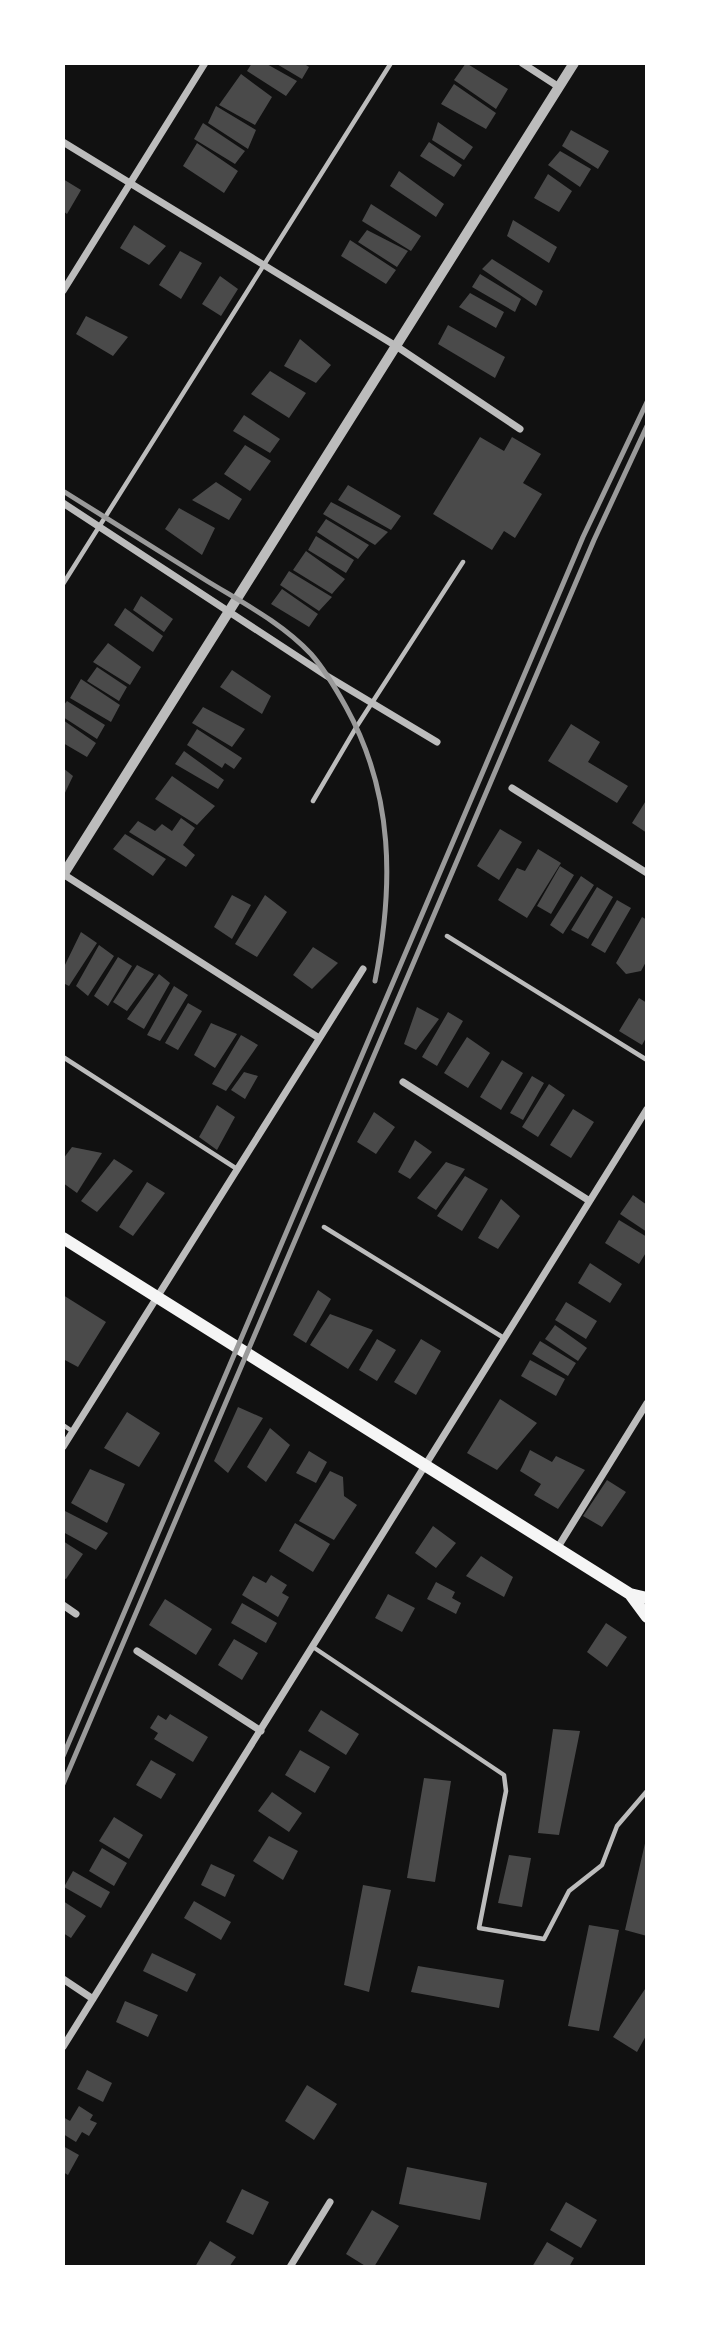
<svg xmlns="http://www.w3.org/2000/svg" width="710" height="2330" viewBox="0 0 710 2330" font-family="Mulish,sans-serif">
  <style>
    .building { fill: #4a4a4a }
    .lines { fill: none; stroke-linecap: round; stroke-linejoin: round }
    .service { stroke: #bcbcbc; stroke-width: 4.5 }
    .minor { stroke: #bcbcbc; stroke-width: 7 }
    .tertiary { stroke: #bcbcbc; stroke-width: 10 }
    .secondary { stroke: #f5f5f5; stroke-width: 12 }
    .rail { stroke: #9a9a9a; stroke-width: 5 }
  </style>
  <rect width="100%" height="100%" fill="#111"/>
  <path class="building" d="M252,63H265L297,81L286,96L247,71Z
    M275,63H303L309,67L302,79Z
    M466,63L508,89L496,109L454,80Z
    M241,74L272,97L255,125L219,105Z
    M454,84L496,113L486,129L441,104Z
    M216,106L256,130L248,149L208,123Z
    M438,122L473,147L464,160L432,140Z
    M203,123L245,151L235,164L194,139Z
    M571,130L609,151L598,169L562,146Z
    M429,142L462,165L454,177L420,156Z
    M197,143L238,171L224,193L183,166Z
    M560,151L591,169L580,187L548,165Z
    M399,171L444,204L436,217L390,186Z
    M548,174L572,191L559,212L534,198Z
    M63,179L81,190L67,214L63,211Z
    M371,204L421,236L411,251L362,221Z
    M513,220L557,247L549,263L507,236Z
    M134,225L166,246L149,265L120,248Z
    M367,230L408,251L397,267L358,242Z
    M350,240L396,270L386,284L341,256Z
    M180,251L202,263L181,299L159,285Z
    M492,259L543,291L536,306L482,269Z
    M480,274L521,299L515,312L472,287Z
    M220,276L238,289L221,316L202,304Z
    M470,293L504,312L496,328L459,307Z
    M86,316L128,337L113,356L76,334Z
    M448,325L505,357L495,378L438,344Z
    M300,339L331,365L316,383L284,366Z
    M270,371L306,393L289,418L251,394Z
    M244,415L280,439L270,453L233,431Z
    M480,437L504,451L512,437L541,454L523,483L542,494L515,538L504,531L492,550L433,514Z
    M245,445L271,461L250,491L224,474Z
    M216,482L242,499L229,520L192,500Z
    M348,485L401,516L391,530L338,500Z
    M331,502L388,532L375,545L323,514Z
    M179,508L215,528L202,555L165,529Z
    M326,519L369,545L358,559L317,532Z
    M316,536L354,560L346,573L308,550Z
    M306,551L345,579L332,594L293,570Z
    M289,571L332,597L319,611L280,585Z
    M282,589L318,614L309,627L271,604Z
    M141,596L173,619L164,632L133,610Z
    M125,608L163,636L153,652L114,625Z
    M108,643L141,667L130,685L93,662Z
    M97,667L127,687L119,701L87,681Z
    M232,670L271,696L262,714L220,687Z
    M81,679L120,705L111,722L70,698Z
    M67,701L105,725L97,739L63,717V706Z
    M203,707L245,729L232,747L192,723Z
    M63,720L96,743L87,757L63,743Z
    M571,724L600,742L588,762L628,786L617,803L548,761Z
    M197,729L242,758L234,769L225,763L222,768L187,745Z
    M184,751L224,780L218,789L175,764Z
    M63,768L73,776L63,797Z
    M172,776L215,806L197,825L155,799Z
    M647,799V833L632,823Z
    M181,818L195,828L183,845L195,855L186,867L129,832L138,821L155,831L162,824L172,831Z
    M500,829L522,842L499,880L477,866Z
    M125,834L166,859L153,876L113,849Z
    M538,849L561,863L527,918L498,900L517,868L525,871Z
    M560,866L574,875L551,914L537,906Z
    M581,876L594,885L563,934L550,925Z
    M597,887L613,897L588,939L571,930Z
    M232,895L251,905L232,939L214,927Z
    M265,895L287,912L257,957L235,944Z
    M617,900L631,908L605,953L591,945Z
    M642,917L647,920V960L641,971L626,974L616,963Z
    M81,932L97,943L69,986L63,983V969Z
    M99,945L114,956L88,996L76,986Z
    M313,947L338,963L312,989L293,975Z
    M118,957L132,966L108,1006L94,996Z
    M137,965L154,974L127,1011L113,1002Z
    M159,974L170,983L144,1029L127,1019Z
    M174,986L188,995L160,1041L147,1035Z
    M639,998L647,1003V1036L642,1045L619,1031Z
    M188,1003L202,1011L178,1050L165,1043Z
    M417,1007L439,1019L416,1050L404,1044Z
    M448,1012L463,1021L437,1066L422,1057Z
    M211,1023L237,1034L215,1068L194,1055Z
    M241,1035L258,1045L226,1091L212,1084Z
    M467,1037L490,1053L468,1088L444,1073Z
    M502,1060L523,1073L501,1110L480,1097Z
    M244,1072L258,1076L245,1099L231,1090Z
    M532,1076L544,1083L523,1120L510,1113Z
    M549,1084L565,1095L538,1137L522,1127Z
    M217,1105L235,1117L217,1150L199,1137Z
    M573,1109L594,1122L571,1158L550,1145Z
    M374,1112L395,1127L376,1154L357,1142Z
    M415,1140L432,1152L410,1179L398,1172Z
    M72,1147L102,1153L77,1193L63,1183V1159Z
    M114,1159L133,1171L97,1212L81,1201Z
    M446,1162L465,1169L436,1210L417,1198Z
    M465,1176L488,1189L462,1231L437,1216Z
    M147,1182L165,1193L133,1236L119,1227Z
    M633,1195L647,1205V1232L620,1214Z
    M501,1199L520,1216L498,1249L478,1238Z
    M619,1220L647,1237V1251L639,1264L605,1243Z
    M590,1263L622,1284L610,1303L578,1283Z
    M318,1290L331,1299L306,1343L293,1335Z
    M63,1295L106,1322L78,1367L63,1359Z
    M566,1302L597,1321L586,1339L555,1320Z
    M330,1314L373,1330L348,1369L310,1345Z
    M555,1325L587,1348L578,1361L545,1339Z
    M377,1339L396,1350L377,1381L359,1370Z
    M421,1339L441,1351L416,1395L394,1382Z
    M540,1341L576,1363L568,1376L532,1354Z
    M530,1360L565,1379L556,1396L521,1376Z
    M500,1399L537,1423L497,1470L467,1453Z
    M238,1407L263,1418L228,1473L214,1461Z
    M127,1412L160,1433L139,1467L104,1448Z
    M270,1428L290,1445L266,1482L247,1467Z
    M530,1450L552,1462L556,1456L585,1470L558,1509L534,1495L541,1484L520,1471Z
    M309,1451L327,1462L316,1483L296,1473Z
    M90,1469L125,1484L107,1523L71,1503Z
    M330,1471L343,1477L344,1496L357,1505L334,1540L299,1521Z
    M607,1480L626,1492L602,1527L583,1516Z
    M65,1511L108,1533L96,1550L63,1532Z
    M295,1523L330,1544L313,1572L279,1551Z
    M433,1526L456,1543L436,1568L415,1553Z
    M63,1541L83,1554L66,1579L63,1578Z
    M481,1556L513,1577L504,1597L466,1576Z
    M271,1575L287,1585L282,1593L289,1597L278,1617L242,1595L253,1576L266,1583Z
    M436,1582L455,1592L452,1598L461,1603L456,1614L427,1599Z
    M388,1594L415,1608L402,1632L375,1618Z
    M165,1599L212,1629L196,1655L149,1625Z
    M242,1603L277,1623L266,1643L231,1623Z
    M606,1623L627,1637L607,1667L587,1652Z
    M234,1639L258,1653L242,1680L218,1665Z
    M321,1710L359,1734L346,1755L308,1731Z
    M170,1714L208,1737L193,1762L154,1739L158,1733L150,1728L158,1715L166,1720Z
    M553,1729L580,1731L559,1835L538,1833Z
    M300,1750L330,1767L315,1793L285,1775Z
    M151,1760L176,1774L161,1799L136,1785Z
    M424,1778L451,1781L435,1882L407,1878Z
    M272,1792L302,1813L289,1832L258,1811Z
    M114,1817L143,1835L129,1859L99,1841Z
    M269,1836L298,1851L283,1880L253,1861Z
    M646,1839H647V1936L625,1930Z
    M102,1848L127,1863L114,1886L89,1871Z
    M509,1855L531,1858L522,1907L498,1903Z
    M211,1864L235,1875L225,1897L201,1885Z
    M73,1871L110,1892L101,1908L64,1887Z
    M363,1885L391,1890L369,1992L344,1985Z
    M63,1901L86,1916L71,1938L63,1933Z
    M194,1901L231,1922L221,1940L184,1918Z
    M589,1925L619,1930L599,2031L568,2026Z
    M152,1953L196,1974L187,1992L143,1971Z
    M418,1966L504,1980L499,2008L411,1992Z
    M647,1986V2034L637,2052L613,2037Z
    M125,2001L158,2015L148,2037L116,2022Z
    M87,2070L112,2083L103,2102L77,2089Z
    M307,2085L337,2104L314,2140L285,2121Z
    M79,2106L93,2115L90,2120L97,2123L89,2136L82,2132L76,2142L63,2134V2117L70,2121Z
    M63,2146L79,2155L68,2175L63,2172Z
    M407,2167L487,2183L480,2220L399,2204Z
    M242,2189L269,2202L253,2235L226,2222Z
    M566,2202L597,2220L581,2248L550,2230Z
    M372,2210L399,2226L374,2267H367L346,2254Z
    M210,2241L236,2257L229,2267H195Z
    M547,2242L574,2258L569,2267H532Z"/>
  <g class="lines">
    <path class="service" d="M63,584L391,63
      M313,801L357,726L463,562
      M447,936L647,1060
      M63,1057L237,1169
      M324,1227L504,1338
      M63,1425L72,1431
      M313,1647L504,1775L506,1791L479,1928L544,1939L569,1891L602,1865L617,1826L647,1791"/>
    <path class="minor" d="M522,63L559,87
      M63,142L396,346L520,429
      M63,291L205,63
      M63,503L327,676L437,742
      M512,788L647,873
      M63,874L319,1038
      M403,1082L588,1200
      M63,1447L363,969
      M558,1547L647,1403
      M63,1605L76,1614
      M137,1651L261,1731
      M63,1979L93,1999
      M63,2047L647,1109
      M290,2267L330,2202"/>
    <path class="tertiary" d="M63,875L574,63"/>
    <path class="secondary" d="M63,1238L630,1594L647,1598
      M630,1594L647,1617"/>
    <path class="rail" d="M63,491C111,521 159,551 207,581C243,603 282,623 311,654C325,670 336,689 346,707C394,794 394,886 375,981
      M63,1756L583,537L647,402
      M63,1784L594,540L647,426"/>
  </g>
  <rect width="710" height="2330" fill="none" stroke="#ffffff" stroke-width="130"/>
</svg>
